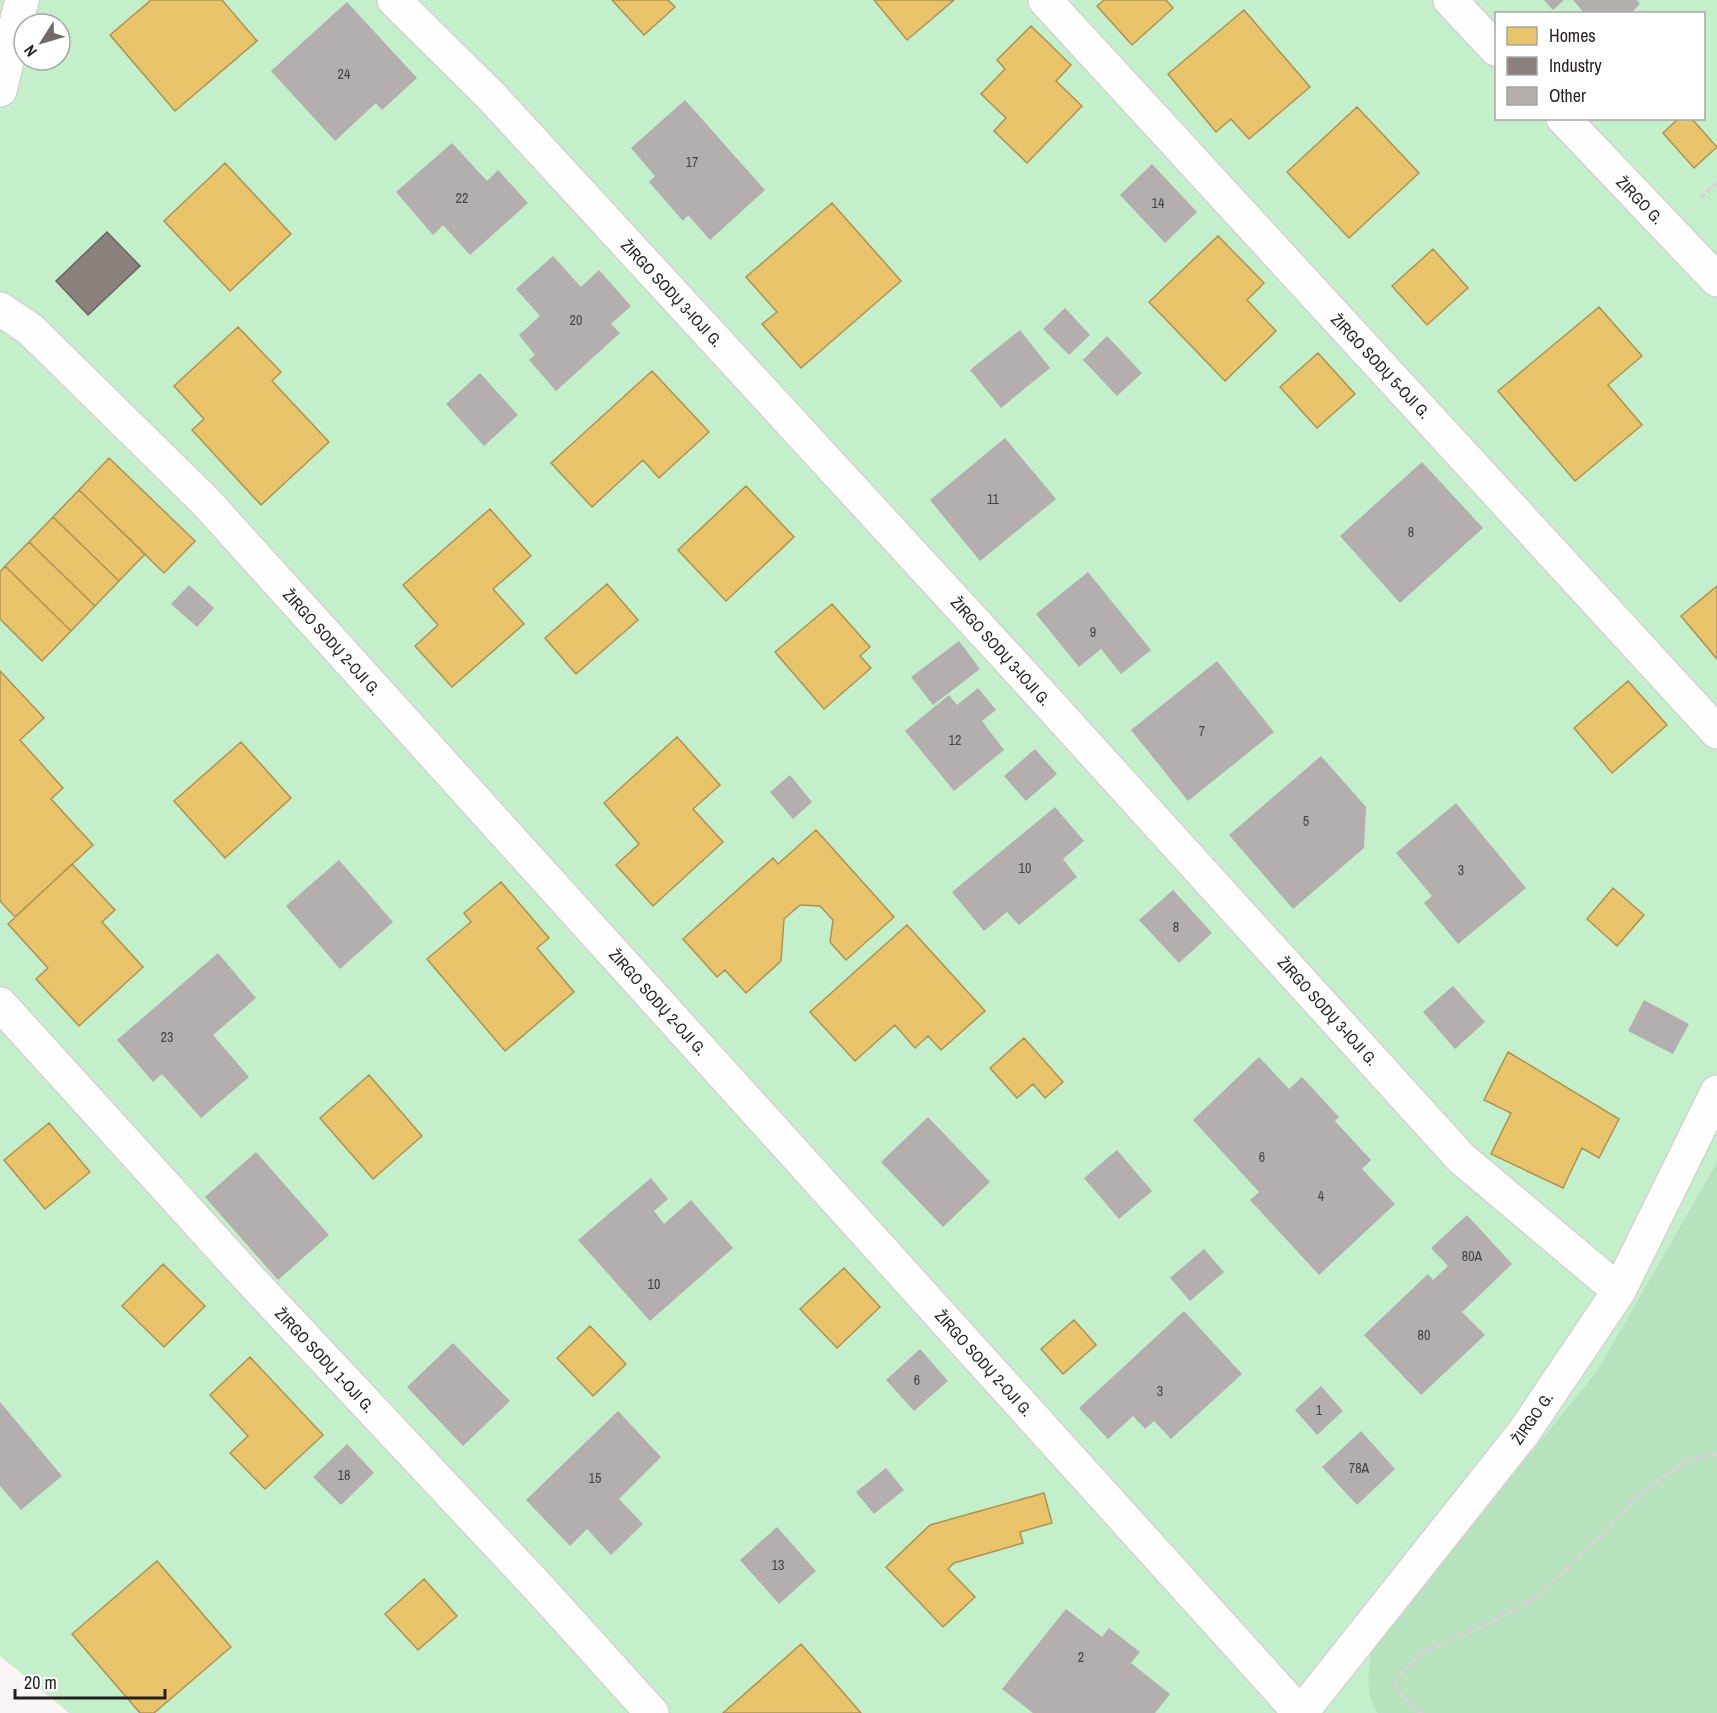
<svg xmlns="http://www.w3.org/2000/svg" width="1717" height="1713" viewBox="0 0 1717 1713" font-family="'Archivo Narrow',sans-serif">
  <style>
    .green { fill: #c3f0cb; fill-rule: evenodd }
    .forest { fill: #b6e3be }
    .homes { fill: #e9c46a; stroke: #ae9254; stroke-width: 1.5 }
    .industry { fill: #8a817c; stroke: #6c6460; stroke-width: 1.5 }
    .building { fill: #b4aeae }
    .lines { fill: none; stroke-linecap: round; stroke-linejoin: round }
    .minor-casing { stroke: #d7d0d1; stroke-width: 36 }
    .path { stroke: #d7d3d4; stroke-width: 4; stroke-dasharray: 6 3; stroke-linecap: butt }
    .minor { stroke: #fefefe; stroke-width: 33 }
    .labels { text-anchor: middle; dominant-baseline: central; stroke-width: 6; stroke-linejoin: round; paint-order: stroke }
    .number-label { font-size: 14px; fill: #494344 }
    .street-label { font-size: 16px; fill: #251f20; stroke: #fff }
  </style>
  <rect width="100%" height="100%" fill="#fbf5f6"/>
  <path class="green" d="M0,0H1717V1162L1596,1372L1372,1649L1373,1705L1377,1713H69L0,1656ZM1496,14H1704V118H1496ZM24,24H60V60H24Z"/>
  <path class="forest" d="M1717,1162V1713H1377C1365,1690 1368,1673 1372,1649L1596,1372Z"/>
  <path class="homes" d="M151,0H222L257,41L175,111L110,35Z
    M612,0H668L675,7L644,35Z
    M874,0H954L907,40Z
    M1104,0H1166L1173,8L1132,45L1097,6Z
    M1244,10L1310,87L1249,139L1231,119L1216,132L1168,74Z
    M1031,26L1071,65L1056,81L1082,106L1027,163L994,131L1006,118L981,94L1005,69L997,60Z
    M1357,107L1419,173L1349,238L1287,172Z
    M1679,118H1691L1717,147L1694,168L1663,133Z
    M225,163L291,234L230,291L164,221Z
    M832,203L901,281L801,368L762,324L777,312L746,277Z
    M1218,236L1264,283L1247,300L1276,331L1225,381L1149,302Z
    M1433,249L1468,288L1427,325L1392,286Z
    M1599,307L1642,356L1608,385L1642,425L1575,481L1498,391Z
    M238,327L281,372L272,381L329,442L261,505L192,430L204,419L174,386Z
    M1318,353L1355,394L1317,428L1280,387Z
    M652,371L709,432L659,478L643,460L592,507L551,463Z
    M109,458L195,541L164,573L79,490Z
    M746,486L794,537L726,601L678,550Z
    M79,490L145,554L119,581L53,517Z
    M490,509L531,556L493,589L524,624L452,687L415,646L438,625L403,585Z
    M53,517L119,581L95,606L29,542Z
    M29,542L95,606L71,631L5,566Z
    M5,566L71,631L42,661L0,619V572Z
    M607,584L638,620L576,674L545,638Z
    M1717,586V659L1681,616Z
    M832,604L870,647L860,656L871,668L824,709L775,652Z
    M0,671L44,718L20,740L63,788L51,799L93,845L15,917L0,901Z
    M1628,681L1667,725L1612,773L1574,728Z
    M677,737L720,785L693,809L723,842L653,906L616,865L639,844L604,803Z
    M241,742L291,798L225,858L174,801Z
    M816,830L894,917L846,960L830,942L833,920L820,906L800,905L784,919L781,961L746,993L725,970L717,977L683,939L773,858L778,864Z
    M72,864L115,910L102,922L143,967L79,1026L36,979L48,968L8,924Z
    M501,882L549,938L537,948L574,992L505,1051L427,959L471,922L464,913Z
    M1613,888L1644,915L1617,946L1587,919Z
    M907,925L985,1011L941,1050L928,1036L915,1048L895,1025L855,1061L810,1012Z
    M1024,1038L1063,1082L1045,1098L1033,1084L1017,1098L990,1068Z
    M1508,1052L1619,1119L1599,1158L1582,1148L1563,1188L1491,1154L1511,1113L1484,1100Z
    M369,1075L422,1136L373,1179L320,1118Z
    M49,1123L90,1172L45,1209L4,1160Z
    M163,1264L205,1306L164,1347L122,1306Z
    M844,1268L880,1307L837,1348L800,1309Z
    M1074,1320L1096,1345L1063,1374L1041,1349Z
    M590,1326L626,1364L593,1396L557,1358Z
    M250,1357L323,1435L265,1489L230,1453L248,1436L210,1395Z
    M1044,1493L1052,1523L1020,1532L1023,1543L954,1563L948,1569L975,1597L943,1627L886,1567L930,1525Z
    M157,1561L231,1647L154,1713H140L72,1634Z
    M424,1579L457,1616L418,1650L385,1614Z
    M801,1644L861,1713H723Z"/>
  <path class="industry" d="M107,232L140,266L88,315L56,281Z"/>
  <path class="building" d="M1544,0H1564L1553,10Z
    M1573,0H1637L1640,4L1630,14H1585Z
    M347,2L417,78L382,110L376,103L335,141L271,71Z
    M685,100L765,190L710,240L688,215L683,221L649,182L655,176L631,148Z
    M452,143L487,181L498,170L528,203L470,255L443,225L433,235L396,192Z
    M1152,164L1197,212L1165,243L1120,195Z
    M553,256L581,287L599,270L631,306L611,324L620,333L556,391L529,360L535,355L519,335L540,316L516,289Z
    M1065,308L1090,335L1069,355L1043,329Z
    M1020,330L1050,368L1001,408L970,370Z
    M1107,336L1142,373L1117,396L1083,360Z
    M480,373L518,415L484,446L446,404Z
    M1005,438L1056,499L980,561L930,500Z
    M1422,462L1483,528L1400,603L1340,536Z
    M1088,572L1151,650L1121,674L1101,649L1079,667L1036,614Z
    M189,585L214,608L197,627L171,604Z
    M959,641L980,669L933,705L911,677Z
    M1217,661L1274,732L1188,801L1131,730Z
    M978,688L996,710L982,721L1004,750L954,791L905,731L949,695L957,705Z
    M1035,749L1057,774L1026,801L1004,776Z
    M1321,756L1366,807L1364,848L1293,909L1229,835Z
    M790,775L812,802L793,819L770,792Z
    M1456,803L1526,888L1458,944L1424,903L1432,896L1396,853Z
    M1055,807L1084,841L1063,859L1077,877L1019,925L1007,912L984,931L952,892Z
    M339,860L393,922L340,969L286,906Z
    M1173,890L1212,933L1179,963L1139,920Z
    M218,953L256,998L213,1035L249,1077L201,1118L162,1074L153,1082L117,1040Z
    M1453,986L1485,1022L1455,1049L1423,1012Z
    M1644,1000L1689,1024L1673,1054L1628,1031Z
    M1259,1057L1289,1089L1302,1077L1339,1117L1335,1121L1371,1160L1362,1169L1395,1204L1319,1275L1250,1200L1259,1192L1193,1120Z
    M928,1117L990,1182L943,1227L881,1162Z
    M1117,1150L1152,1191L1119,1219L1084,1178Z
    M256,1152L329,1235L278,1280L205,1197Z
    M651,1178L668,1199L654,1211L664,1224L691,1200L733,1248L650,1321L578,1240Z
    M1467,1215L1512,1264L1462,1312L1485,1335L1421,1395L1364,1335L1428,1274L1433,1280L1448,1266L1431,1248Z
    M1204,1249L1224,1272L1190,1301L1170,1278Z
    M1184,1311L1242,1374L1171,1439L1154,1421L1145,1429L1133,1416L1108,1439L1079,1408Z
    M453,1343L510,1401L463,1446L407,1387Z
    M920,1349L948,1381L914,1411L886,1380Z
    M1321,1386L1343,1411L1317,1435L1295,1410Z
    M0,1402L62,1476L21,1510L0,1486Z
    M618,1411L661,1457L619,1499L643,1524L611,1555L587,1529L570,1546L526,1500Z
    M1361,1431L1395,1469L1357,1505L1322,1467Z
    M347,1444L374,1473L341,1505L313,1477Z
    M886,1468L904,1490L874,1514L856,1492Z
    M777,1527L816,1571L779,1604L740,1560Z
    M1066,1609L1102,1637L1109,1628L1140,1652L1131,1663L1170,1694L1155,1713H1033L1002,1689Z"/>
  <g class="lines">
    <defs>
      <path id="minor" d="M394,0L492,97L1015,666L1461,1158L1619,1291
        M1045,0L1717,732
        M1450,0L1496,49
        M0,90L22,0
        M1563,118L1717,280
        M0,309L30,329L206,502L1300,1713
        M0,1004L245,1274L540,1589L652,1713
        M1301,1713L1524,1432L1619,1291L1717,1092"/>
    </defs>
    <use href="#minor" class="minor-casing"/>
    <path class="path" d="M1700,198L1717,183
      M1423,1713L1416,1711L1393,1684L1419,1655L1486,1624L1537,1597L1604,1533L1638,1496L1688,1460L1717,1454"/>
    <use href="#minor" class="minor"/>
  </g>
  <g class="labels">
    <g class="number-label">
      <text x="344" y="74">24</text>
      <text x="692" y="162">17</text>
      <text x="462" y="198">22</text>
      <text x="1158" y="203">14</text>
      <text x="576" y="320">20</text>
      <text x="993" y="499">11</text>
      <text x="1411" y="532">8</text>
      <text x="1093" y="632">9</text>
      <text x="1202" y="731">7</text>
      <text x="955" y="740">12</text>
      <text x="1306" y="821">5</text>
      <text x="1025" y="868">10</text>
      <text x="1461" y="870">3</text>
      <text x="1176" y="927">8</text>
      <text x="167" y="1037">23</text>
      <text x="1262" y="1157">6</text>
      <text x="1321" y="1196">4</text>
      <text x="1472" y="1256">80A</text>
      <text x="654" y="1284">10</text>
      <text x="1424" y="1335">80</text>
      <text x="917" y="1380">6</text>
      <text x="1160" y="1391">3</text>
      <text x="1319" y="1410">1</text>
      <text x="1359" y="1468">78A</text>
      <text x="344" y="1475">18</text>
      <text x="595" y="1478">15</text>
      <text x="778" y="1565">13</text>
      <text x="1081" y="1657">2</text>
    </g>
    <g class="street-label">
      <text transform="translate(1640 200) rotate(46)">ŽIRGO G.</text>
      <text transform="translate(672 293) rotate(47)">ŽIRGO SODŲ 3-IOJI G.</text>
      <text transform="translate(1381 366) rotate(47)">ŽIRGO SODŲ 5-OJI G.</text>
      <text transform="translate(332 642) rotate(48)">ŽIRGO SODŲ 2-OJI G.</text>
      <text transform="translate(1001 651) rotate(48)">ŽIRGO SODŲ 3-IOJI G.</text>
      <text transform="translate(658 1002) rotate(48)">ŽIRGO SODŲ 2-OJI G.</text>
      <text transform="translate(1328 1011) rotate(48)">ŽIRGO SODŲ 3-IOJI G.</text>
      <text transform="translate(325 1360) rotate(47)">ŽIRGO SODŲ 1-OJI G.</text>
      <text transform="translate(984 1363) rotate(48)">ŽIRGO SODŲ 2-OJI G.</text>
      <text transform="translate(1532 1418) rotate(-55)">ŽIRGO G.</text>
    </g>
  </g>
  <rect x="1495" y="12" width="210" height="108" fill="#ffffff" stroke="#a8a5a6" stroke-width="1.5"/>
  <rect x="1507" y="27" width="30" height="18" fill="#e9c46a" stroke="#a8a5a6" stroke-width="1.5"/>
  <text x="1549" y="42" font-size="18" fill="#251f20">Homes</text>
  <rect x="1507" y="57" width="30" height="18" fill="#8a817c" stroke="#a8a5a6" stroke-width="1.5"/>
  <text x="1549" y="72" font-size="18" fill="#251f20">Industry</text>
  <rect x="1507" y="87" width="30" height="18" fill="#b4aeae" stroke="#a8a5a6" stroke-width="1.5"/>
  <text x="1549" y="102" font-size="18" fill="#251f20">Other</text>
  <g transform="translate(42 42) rotate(233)"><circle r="28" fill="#ffffff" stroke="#a8a5a6" stroke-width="1.5"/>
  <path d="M0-4.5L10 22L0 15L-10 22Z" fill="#706a6b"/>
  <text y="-9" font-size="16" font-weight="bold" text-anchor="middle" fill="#251f20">N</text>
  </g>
  <path d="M15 1689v9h150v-9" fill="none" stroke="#251f20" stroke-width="3"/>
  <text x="24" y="1689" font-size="18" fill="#251f20" stroke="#ffffff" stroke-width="4.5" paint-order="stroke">20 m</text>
</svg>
